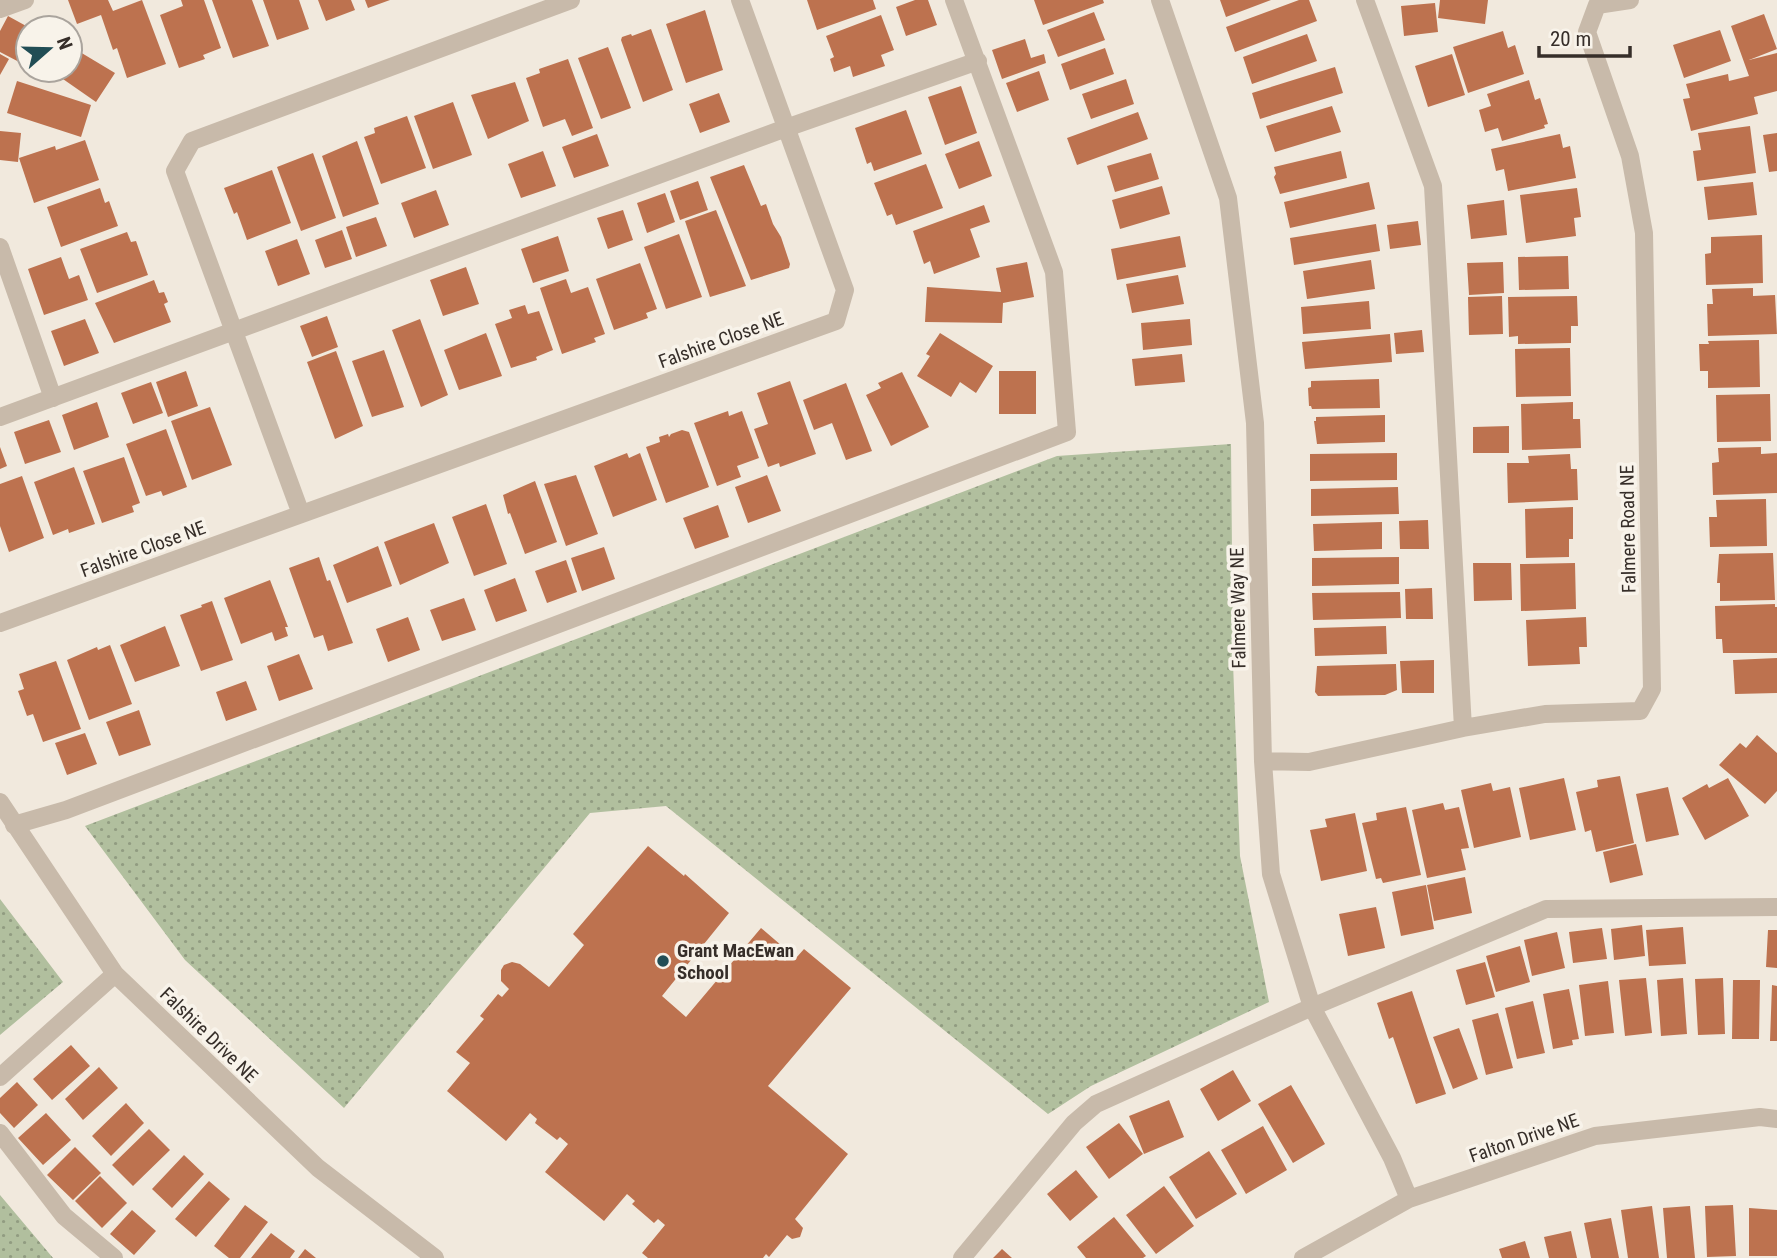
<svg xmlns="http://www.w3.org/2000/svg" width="1777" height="1258" viewBox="0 0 1777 1258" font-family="'Roboto Condensed',sans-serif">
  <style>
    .park { fill: url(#park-dots) }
    .building { fill: #bd724f }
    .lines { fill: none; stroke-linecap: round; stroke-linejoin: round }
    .minor { stroke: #c8baaa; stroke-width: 18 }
    .poi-dot { fill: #214d55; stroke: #f8f3ea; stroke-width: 2.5 }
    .labels { text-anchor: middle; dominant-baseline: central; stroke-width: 7; stroke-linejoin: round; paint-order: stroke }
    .street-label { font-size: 19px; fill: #362e29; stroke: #f8f3ea }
    .poi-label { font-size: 19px; font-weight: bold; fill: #362e29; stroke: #f8f3ea; text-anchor: start }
  </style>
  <defs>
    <pattern id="park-dots" width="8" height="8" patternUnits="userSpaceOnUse" patternTransform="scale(1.75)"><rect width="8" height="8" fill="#b1bf9e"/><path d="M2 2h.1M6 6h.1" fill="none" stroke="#919c81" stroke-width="1.8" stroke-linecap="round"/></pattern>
  </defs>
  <rect width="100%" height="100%" fill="#f1e9dd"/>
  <path class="park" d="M1231,444L1233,662L1240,856L1269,1002L1091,1086L1048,1114L666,806L590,813L344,1108L185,960L85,826L1057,456Z
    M0,899L63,982L0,1035Z
    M0,1195L53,1258H0Z"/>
  <path class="building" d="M68,0H108L113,11L142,0L166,64L127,78L117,48L113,50L101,15L77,24Z
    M181,0H204L221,48L203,55L205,59L179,68L160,15L183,6Z
    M212,0H252L269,46L233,58Z
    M263,0H299L309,29L277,40Z
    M318,0H351L355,10L326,21Z
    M365,0H390L368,8Z
    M807,0H873L876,9L817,30Z
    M915,0H928L937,25L906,36L896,7Z
    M1034,0H1103L1104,3L1043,25Z
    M1220,0H1271L1226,17Z
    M1299,0H1309L1317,21L1235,52L1226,27Z
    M1440,0H1488L1485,24L1438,18Z
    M1435,3L1438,32L1404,36L1401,6Z
    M705,10L723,70L686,83L666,24Z
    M1094,12L1105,40L1058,57L1047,30Z
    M1764,14L1777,49L1749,60L1777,53V91L1754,97L1758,114L1691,131L1683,99L1690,98L1686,84L1728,74L1729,81L1749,76L1731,26Z
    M881,15L894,50L881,55L885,66L853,77L850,66L834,72L830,59L834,57L826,36Z
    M8,16L28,27V54L23,64L0,52V31Z
    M651,29L673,90L643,102L621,40L622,37L631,34L632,36Z
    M1720,30L1731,61L1684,78L1673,45Z
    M1503,31L1508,48L1515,45L1524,74L1468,93L1453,47Z
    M1307,34L1317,61L1252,84L1243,57Z
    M1025,39L1031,58L1044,54L1046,63L1002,79L992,50Z
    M70,46L115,73L96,102L50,70H70Z
    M608,47L631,108L601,119L578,58Z
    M1105,48L1114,74L1070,90L1061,64Z
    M0,54L9,59L0,75Z
    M1452,54L1465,95L1428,107L1415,66Z
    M568,59L593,128L572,136L565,119L543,127L526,78L540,73L539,69Z
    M1335,67L1343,93L1260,119L1252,93Z
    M1039,71L1049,100L1017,112L1006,83Z
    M1126,79L1134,104L1091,119L1082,94Z
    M1529,80L1535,100L1540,98L1548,124L1544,125L1545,128L1502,141L1498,128L1485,132L1479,110L1491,106L1487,94Z
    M17,81L91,105L81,137L7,113Z
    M515,82L529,121L488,139L471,95Z
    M961,86L977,133L945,145L928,97Z
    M719,93L730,122L700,133L689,104Z
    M453,102L472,155L433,169L414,116Z
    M1332,106L1341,132L1275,152L1266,126Z
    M906,110L922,154L874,171L871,162L867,164L855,128Z
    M1138,112L1148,139L1077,165L1067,138Z
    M407,116L426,168L381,184L364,137L375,133L374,128Z
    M1750,126L1756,173L1697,181L1693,151L1701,150L1698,133Z
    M0,131L21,133L18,162L0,160Z
    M1777,133V171L1769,172L1763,135Z
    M597,134L609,166L574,178L562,147Z
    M1560,134L1563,148L1570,146L1576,178L1508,191L1504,169L1496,171L1491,149Z
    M85,140L99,180L34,203L19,158L55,146L56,150Z
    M357,141L379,204L343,217L322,156Z
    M979,141L992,176L959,189L945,154Z
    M543,151L556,186L521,198L508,164Z
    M1341,151L1347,178L1280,194L1274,177L1276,174L1274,167Z
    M313,153L336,218L301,231L277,167Z
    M1151,153L1159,179L1115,192L1107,166Z
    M926,164L943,208L896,225L892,214L887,216L874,183Z
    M744,165L761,206L766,204L773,224L781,237L790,264L789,268L751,280L710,177Z
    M272,170L291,223L247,240L237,212L234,214L224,188Z
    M698,181L708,210L680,220L670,191Z
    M1369,182L1375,209L1290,228L1284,202Z
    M1753,182L1757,215L1708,220L1704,187Z
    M1162,186L1170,214L1120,229L1112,200Z
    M100,188L105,203L109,201L118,226L61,247L47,207Z
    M1577,188L1581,217L1574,218L1576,236L1526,243L1520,195Z
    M436,190L449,225L414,238L401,203Z
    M665,193L675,222L647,233L637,203Z
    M1504,200L1507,235L1471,239L1467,205Z
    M984,205L990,222L970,229L980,257L934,274L930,261L924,264L913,231Z
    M623,210L633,240L608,249L597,218Z
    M716,210L746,286L710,297L685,221Z
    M376,217L387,246L356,257L346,227Z
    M1418,221L1421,245L1390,249L1387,225Z
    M1376,224L1380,251L1294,265L1290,238Z
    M342,230L352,259L325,268L315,240Z
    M127,232L131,242L136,241L148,275L97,293L80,249Z
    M679,234L702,297L666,309L644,247Z
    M1762,235L1763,283L1706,285L1705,254L1711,253V237Z
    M558,236L569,271L533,283L521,249Z
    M1180,236L1186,267L1117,280L1111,249Z
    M297,239L310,274L278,286L265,251Z
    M1568,256L1569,289L1519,290L1518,257Z
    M61,257L69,279L79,275L88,300L44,315L28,269Z
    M1371,260L1375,289L1307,299L1303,271Z
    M1027,262L1034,297L1003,303L1002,323L925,322L927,287L1001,292L996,268Z
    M1503,262L1504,293L1469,295L1467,263Z
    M640,263L657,309L646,313L648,318L614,330L596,279Z
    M466,267L479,304L443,316L430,280Z
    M1178,275L1184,304L1132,313L1126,284Z
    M566,279L571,293L588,287L605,334L594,338L596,342L562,354L540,288Z
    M154,280L159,293L164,292L168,302L164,304L171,322L114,343L95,303Z
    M1753,288V296L1775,295L1777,334L1708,336L1707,304H1713L1712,289Z
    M1502,296L1503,334L1469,335L1468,297Z
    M1577,296L1578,326H1571V343L1518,344V336L1509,337L1508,297Z
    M1369,301L1371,329L1303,334L1301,307Z
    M525,305L528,314L539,311L553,350L536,357L537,360L511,368L495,324L512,318L509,310Z
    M327,316L338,347L312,357L300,326Z
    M85,319L99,353L64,366L51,331Z
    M420,319L448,395L421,407L392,330Z
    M1190,319L1192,345L1143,350L1141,323Z
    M1422,330L1424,352L1396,354L1394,333Z
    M486,333L502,376L459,390L444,350Z
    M940,333L993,366L976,393L960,382L951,397L917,376L930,356L926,354Z
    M1390,334L1392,362L1305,369L1302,342Z
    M1759,340L1760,387L1708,388V371H1700L1699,344H1709L1708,341Z
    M1570,348L1571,396L1516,397L1515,349Z
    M384,350L404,407L372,417L352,361Z
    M336,351L363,426L335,439L307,362Z
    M1182,354L1185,382L1135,386L1132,359Z
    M186,371L198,406L168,417L156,382Z
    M999,371H1036V414H999Z
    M902,372L929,427L891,446L866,395L881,388L878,383Z
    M1379,379L1380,408L1312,409L1311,406H1309L1308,388L1311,387V381Z
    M790,381L816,454L780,467L779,463L768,467L754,429L768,424L757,393Z
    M151,382L163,413L133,424L121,393Z
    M846,383L872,451L846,460L832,423L814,430L803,400Z
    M1770,394L1771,441L1717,442L1716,395Z
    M97,402L109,437L74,450L62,415Z
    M1573,402V419H1580L1581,448L1522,450L1521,404Z
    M210,407L232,465L192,480L171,421Z
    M728,411L729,416L742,411L759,458L737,466L741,477L717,486L694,423Z
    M1385,415V442L1317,444L1314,421H1316V417Z
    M49,420L61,452L25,464L14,432Z
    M1509,426V453H1473V427Z
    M166,429L187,487L163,496L161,491L146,496L126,444Z
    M682,430L689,432L709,487L666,503L646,447L660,442L659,437L668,434L669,437L671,434Z
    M0,447L7,466L0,469Z
    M1761,447V454L1777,453V493L1713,495L1712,463L1719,462L1718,448Z
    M627,453L629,458L640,453L657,500L613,517L594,466Z
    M1397,453V480L1310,481V454Z
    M1570,454L1571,469H1577L1578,500L1508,503L1507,463H1529L1528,456Z
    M124,457L140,503L132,506L134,512L102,523L83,471Z
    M74,467L95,524L69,533L68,529L53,535L34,482Z
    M576,475L598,534L566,546L544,484Z
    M767,475L781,511L748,523L735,487Z
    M22,476L44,538L9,552L0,526V484Z
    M535,481L557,542L525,554L510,513L508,514L503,495Z
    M1398,487L1399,514L1311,516V489Z
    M1766,499L1767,546L1710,547L1709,517H1717L1716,500Z
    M486,504L507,564L474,576L452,517Z
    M718,505L729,537L695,549L683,518Z
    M1573,507V539H1569V557L1526,558L1525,509Z
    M1428,520L1429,549H1400L1399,521Z
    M1382,522V549L1314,551L1313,524Z
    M434,523L449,563L400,585L384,542Z
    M378,546L392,586L347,603L333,565Z
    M604,547L615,579L582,591L571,558Z
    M1773,553L1775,600L1720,601V583H1717L1719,554Z
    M319,557L327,581L330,580L353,643L328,651L323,635L314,638L289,568Z
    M1399,557V584L1312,586V558Z
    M566,560L577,592L547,603L535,571Z
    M1473,563H1511L1512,600L1474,601Z
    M1575,563L1576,609L1521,611L1520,564Z
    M515,578L527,611L496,622L484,590Z
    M270,580L288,627H285L288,636L275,641L272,632L241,644L224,598Z
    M1432,588L1433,619H1406L1405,589Z
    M1400,592L1401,618L1313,620L1312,593Z
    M464,598L476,630L442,641L430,610Z
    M212,601L233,660L201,671L180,615L202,607L201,605Z
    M1775,604V607H1777V653H1723L1722,639H1716L1715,606Z
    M408,617L420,650L388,662L376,629Z
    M1586,617L1587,647H1579L1580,664L1528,666L1526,620Z
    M165,626L180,666L135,682L120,645Z
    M1386,626L1387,654L1315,656L1314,628Z
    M110,645L132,704L89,720L67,660L97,647L98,650Z
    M299,654L313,689L279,701L267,666Z
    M1777,658V693L1735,694L1733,660Z
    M1434,660V693H1402L1400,661Z
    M56,661L81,729L43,742L33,714L27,716L18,691L24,689L19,674Z
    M1396,664L1397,690L1385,695L1318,696L1315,692L1317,666Z
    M246,681L257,710L226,721L216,692Z
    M139,710L151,745L119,756L106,722Z
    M85,733L97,764L67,775L55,743Z
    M1757,735L1777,753V791L1765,804L1719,765L1740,743L1746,748Z
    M1620,776L1634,843L1596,852L1591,830L1585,832L1576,792L1598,787L1597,780Z
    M1564,778L1576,830L1530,840L1519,788Z
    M1728,778L1749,816L1705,840L1682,798L1707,784L1709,788Z
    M1491,783L1493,791L1510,787L1521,837L1474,848L1461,790Z
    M1668,787L1679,835L1646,842L1636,794Z
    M1443,803L1445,810L1459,807L1469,848L1461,849L1466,870L1427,878L1412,810Z
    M1406,807L1421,875L1383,883L1381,878L1376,879L1362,823L1377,820L1376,813Z
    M1355,813L1367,871L1321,881L1310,830L1327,827L1325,819Z
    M1636,844L1643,875L1610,883L1603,852Z
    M648,846L684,876L685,874L729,913L662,996L686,1017L761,928L796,958L804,949L851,988L768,1086L848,1154L795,1219L803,1228L800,1237L792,1239L787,1235L769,1257L766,1254L763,1258H648L642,1253L665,1225L658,1219L654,1223L632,1204L635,1201L627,1194L604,1221L545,1172L568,1144L560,1137L557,1140L535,1123L537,1119L530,1113L506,1141L447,1091L470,1063L456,1052L484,1019L480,1016L498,994L502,997L509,989L501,981V970L504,965L512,962L520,964L549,987L584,945L573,934Z
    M1465,877L1472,913L1434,921L1427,885Z
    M1426,885L1434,929L1401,936L1392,892Z
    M1376,907L1385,948L1348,956L1339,914Z
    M1642,925L1645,956L1614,960L1611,929Z
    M1683,927L1686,964L1649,966L1646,930Z
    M1602,928L1607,959L1573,963L1569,932Z
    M1768,930H1777V968L1766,967Z
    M1557,932L1565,968L1532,976L1524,940Z
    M1520,946L1530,982L1496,992L1486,956Z
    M1485,962L1495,997L1466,1005L1456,970Z
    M1646,978L1652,1033L1625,1036L1619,980Z
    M1683,978L1687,1034L1661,1036L1657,980Z
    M1723,978L1725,1034L1698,1035L1695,979Z
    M1733,980H1760L1759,1039H1732Z
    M1608,981L1614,1033L1585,1036L1579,985Z
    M1772,985L1777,986V1041H1770Z
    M1569,989L1579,1039L1572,1040L1573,1045L1553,1049L1543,994Z
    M1412,991L1446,1094L1416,1104L1393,1037L1389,1039L1377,1003Z
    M1533,1001L1545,1053L1517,1059L1505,1008Z
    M1498,1013L1513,1068L1486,1075L1472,1020Z
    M1459,1028L1478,1079L1453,1089L1433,1037Z
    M71,1045L90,1066L52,1100L33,1079Z
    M99,1067L118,1088L83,1120L65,1099Z
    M1233,1070L1251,1101L1218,1121L1200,1089Z
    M17,1082L38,1105L14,1128L0,1113V1098Z
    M1291,1085L1325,1144L1293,1163L1258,1104Z
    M1169,1100L1184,1137L1144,1154L1129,1116Z
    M126,1103L144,1123L111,1156L92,1136Z
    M46,1113L71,1140L43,1165L18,1138Z
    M1119,1123L1143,1154L1109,1179L1086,1147Z
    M1263,1126L1287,1170L1246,1194L1221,1150Z
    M149,1129L170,1150L133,1186L112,1165Z
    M75,1147L101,1173L73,1200L47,1175Z
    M1209,1151L1237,1194L1196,1219L1169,1177Z
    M184,1155L204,1174L172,1208L152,1189Z
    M1076,1170L1098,1197L1070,1221L1047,1194Z
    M100,1176L127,1203L102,1228L75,1201Z
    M209,1181L230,1199L196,1237L175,1219Z
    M1164,1186L1194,1226L1156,1254L1126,1215Z
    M245,1205L268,1222L240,1258H229L214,1246Z
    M1733,1205L1736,1256L1707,1257L1705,1206Z
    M1652,1206L1659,1258H1628L1621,1210Z
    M1690,1206L1695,1258H1667L1663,1208Z
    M1749,1208L1777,1210V1256H1749Z
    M132,1210L156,1231L134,1255L110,1234Z
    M1114,1217L1146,1256L1143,1258H1086L1077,1247Z
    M1611,1218L1619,1258H1591L1584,1223Z
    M1571,1231L1577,1258H1549L1544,1237Z
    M271,1233L295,1251L290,1258H251Z
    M1525,1241L1530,1258H1502L1499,1249Z
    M305,1249L316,1258H298Z
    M1002,1249L1012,1258H993Z"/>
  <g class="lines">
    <path class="minor" d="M1160,0L1228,198L1255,423L1263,761L1271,874L1312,1007L1392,1158L1409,1199
      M1365,0L1433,186L1463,728
      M0,9L25,0
      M0,247L53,398
      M0,417L786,128L978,61
      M301,514L175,171L192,141L571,0
      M0,623L836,321L845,290L740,0
      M1263,761L1309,762L1463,728L1545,714L1640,711L1652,689L1644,233L1630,156L1587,32L1597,5L1630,0
      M0,802L115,974L318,1168L435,1258
      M14,825L66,810L1067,432L1054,272L954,0
      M0,1077L115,974
      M0,1133L64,1216L114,1258
      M962,1258L1074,1123L1096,1104L1312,1007L1546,909L1777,907
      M1303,1258L1409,1199L1595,1136L1760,1117L1777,1119"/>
  </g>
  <circle class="poi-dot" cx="663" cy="961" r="7"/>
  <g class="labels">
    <g class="street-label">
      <text transform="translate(721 340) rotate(-20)">Falshire Close NE</text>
      <text transform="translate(1628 529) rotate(-91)">Falmere Road NE</text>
      <text transform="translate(143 549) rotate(-20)">Falshire Close NE</text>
      <text transform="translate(1238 608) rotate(-91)">Falmere Way NE</text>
      <text transform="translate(209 1035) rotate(44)">Falshire Drive NE</text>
      <text transform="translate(1524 1138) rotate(-19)">Falton Drive NE</text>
    </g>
    <g class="poi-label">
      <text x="677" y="950">Grant MacEwan<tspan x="677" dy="22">School</tspan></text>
    </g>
  </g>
  <g transform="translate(49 49) rotate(70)"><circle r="33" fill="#f8f3ea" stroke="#aaa49d" stroke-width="2"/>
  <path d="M0-5L12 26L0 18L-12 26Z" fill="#214d55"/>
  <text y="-10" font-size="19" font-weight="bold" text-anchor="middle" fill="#362e29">N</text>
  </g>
  <path d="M1539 46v10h91v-10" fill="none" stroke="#362e29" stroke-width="3.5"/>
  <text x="1550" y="46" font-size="21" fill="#362e29" stroke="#f8f3ea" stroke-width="5" paint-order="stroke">20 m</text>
</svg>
